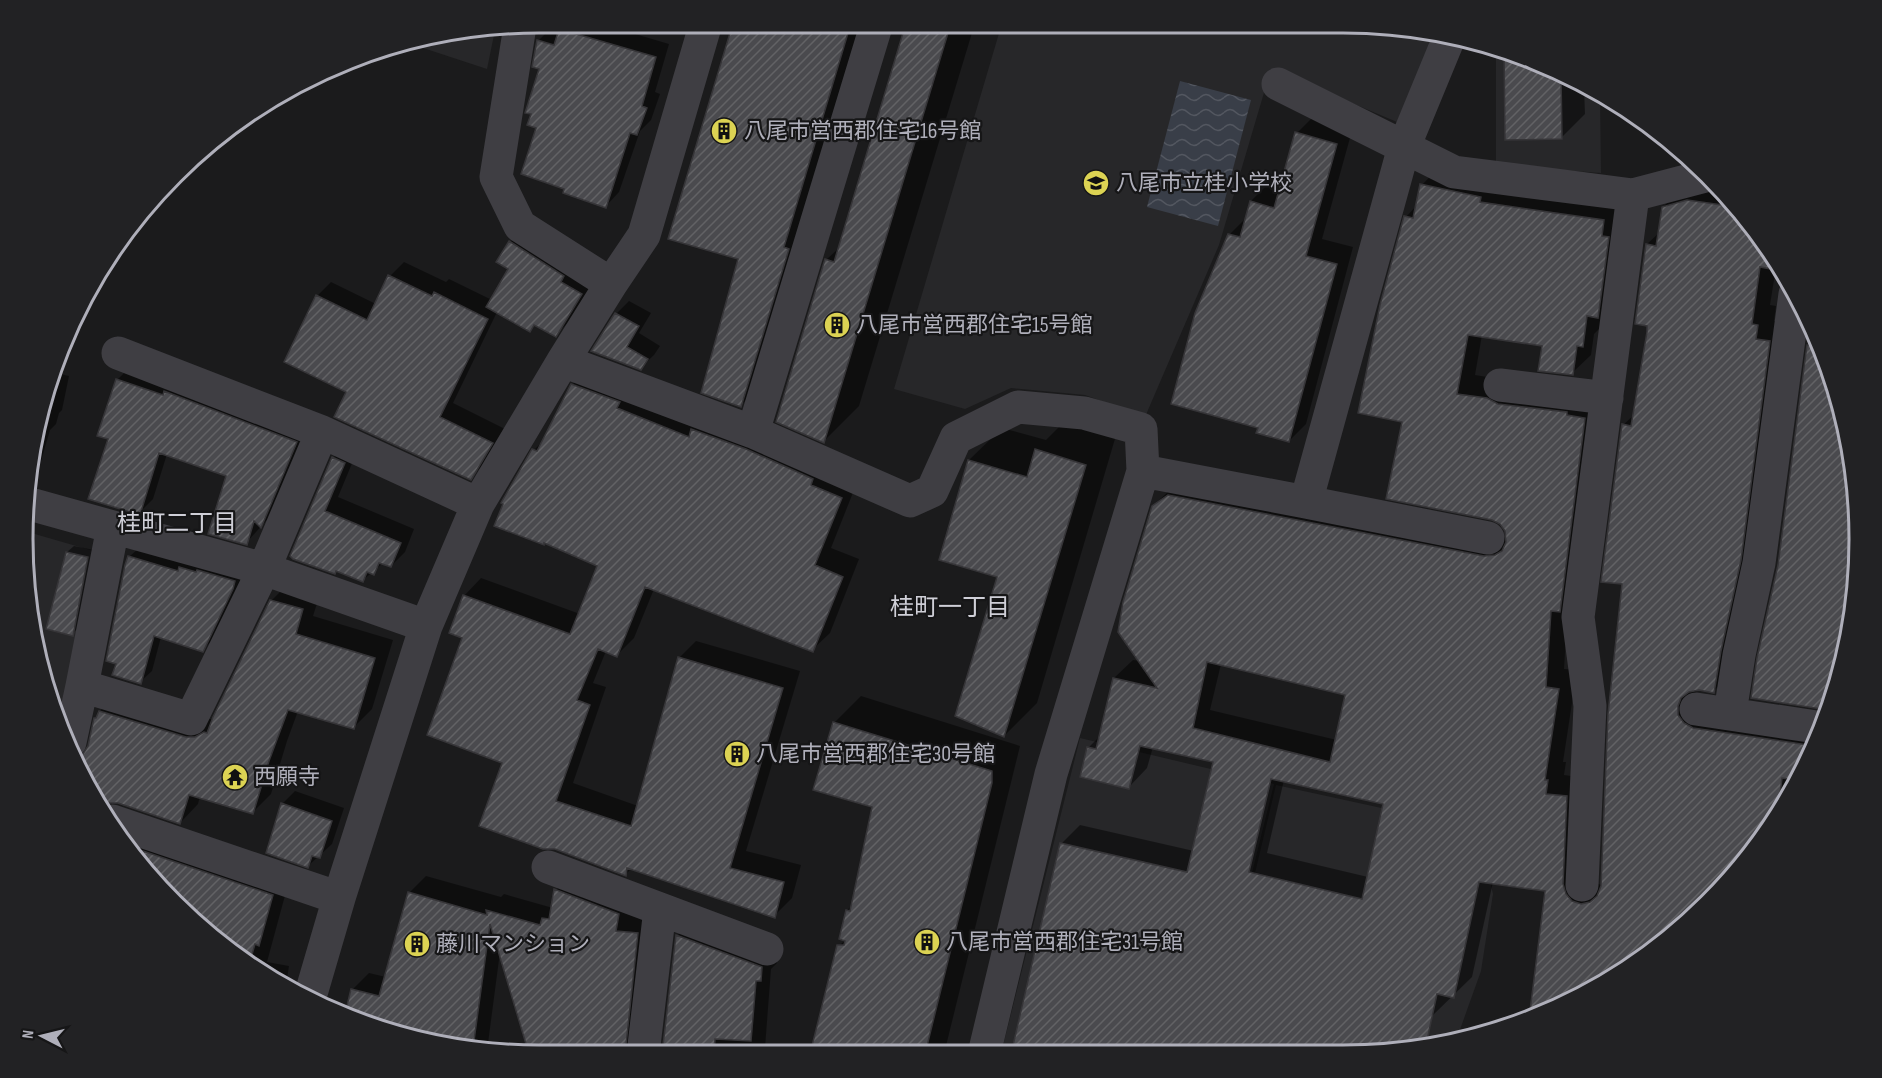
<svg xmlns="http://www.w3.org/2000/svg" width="1882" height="1078" viewBox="0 0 1882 1078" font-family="'Sofia Sans Condensed','Noto Sans JP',sans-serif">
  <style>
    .built { fill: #272729 }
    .water { fill: url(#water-waves) }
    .shadow { fill: #0007; fill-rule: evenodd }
    .building { fill: url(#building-hatch); stroke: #363538; stroke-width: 1.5; fill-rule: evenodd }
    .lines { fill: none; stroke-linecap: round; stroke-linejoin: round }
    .minor { stroke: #3f3e43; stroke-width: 33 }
    .labels { text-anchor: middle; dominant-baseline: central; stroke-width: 4.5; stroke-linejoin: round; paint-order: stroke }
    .poi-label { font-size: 22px; fill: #afafba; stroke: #161617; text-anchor: start }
    .neighbourhood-label { font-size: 24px; fill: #cfcfd7; stroke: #161617 }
    .rim { fill: none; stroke: #afafba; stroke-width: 3 }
  </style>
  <defs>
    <pattern id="water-waves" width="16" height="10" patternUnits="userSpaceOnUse" patternTransform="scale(1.5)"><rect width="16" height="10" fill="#393e48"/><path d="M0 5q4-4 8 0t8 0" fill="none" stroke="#535760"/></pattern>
    <pattern id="building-hatch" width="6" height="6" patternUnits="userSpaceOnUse" patternTransform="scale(1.5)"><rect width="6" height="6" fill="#4a4a4e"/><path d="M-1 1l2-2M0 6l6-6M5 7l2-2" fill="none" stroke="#626265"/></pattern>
  </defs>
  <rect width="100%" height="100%" fill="#1b1b1c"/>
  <path class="built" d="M1002,23L1377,24L1434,35L1397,122L1271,69L1219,245L1145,417L1085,395L1011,388L965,409L894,389Z
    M495,30L487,69L411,44Z
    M1496,47L1509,50L1600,95L1601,173L1496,165Z
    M28,532L97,552L60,724L50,705L24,572Z
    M1080,738L1274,784L1207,1054H1001Z
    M1276,785L1478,829L1493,894L1481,971L1457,1038L1377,1054H1212Z"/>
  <path class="water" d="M1180,81L1251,100L1218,226L1147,207Z"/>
  <path class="shadow" d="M568,23H598L669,44L655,92L660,94L651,120L640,131L619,192L606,206L566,188L538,127L541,68L538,41L552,27L561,30Z
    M734,23H869L767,379L740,406V258L670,238Z
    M908,23H975L859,406L824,441L826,260L840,247Z
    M1505,49L1584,87L1585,114L1561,138L1506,139Z
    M1314,116L1353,127L1322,239L1353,247L1306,424L1289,441L1259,427L1229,235L1247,217L1251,201L1268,184L1281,188L1297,133Z
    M1440,166L1622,201L1601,327L1594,334L1591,355L1572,373L1544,344L1482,335L1475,375L1506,380L1603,399L1568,602L1564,669L1577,670L1563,762H1566L1564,775L1585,778L1590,882L1602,885L1624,583L1623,425L1635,414L1649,333L1647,244L1660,232L1663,207L1682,188L1716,183L1772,252L1777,261L1770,305L1776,306L1774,321L1788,322L1732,672L1714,691L1696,689L1697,697L1820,736L1773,826L1708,904L1602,986L1547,889L1493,882L1472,977L1432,1016L1422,1045L1377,1054H1012L1061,844L1080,825L1194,851L1215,761L1153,747L1147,768L1129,787L1088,748L1101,735L1114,678L1133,660L1140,661L1153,506L1173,487L1508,538L1507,532L1502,523L1403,421L1406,217L1417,205L1422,185ZM1221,664L1347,694L1337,740L1210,710ZM1284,780L1384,802L1368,877L1267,853Z
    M524,228L595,280L569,322L555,335L536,324L529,331L497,312L453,403L505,429L484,464L470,478L348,392L317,296L331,282L376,304L390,276L404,262L446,282L449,279L492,300L510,269V242Z
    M629,301L651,313L639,333L660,346L654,355L640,368L593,351L616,314Z
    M1818,337L1850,438L1859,539L1850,639L1829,709L1827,708L1779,566L1808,346Z
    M131,366L310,429L274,512L246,543L228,475L167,454L153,499L139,513L110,438L117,380Z
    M590,368L858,480L831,548L859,559L830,633L812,650L654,589L634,638L617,655L606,651L593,683L606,687L573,783L638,806L679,658L696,641L800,671L746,851L801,865L792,898L774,916L632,868L626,874L555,848L504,762L464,637V596L481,578L580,614L599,565L534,450L546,438L572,385Z
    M55,373L69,376L62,410L59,413L56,424L50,430L37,475L33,479L40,405Z
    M1069,417L1117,432L1037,703L1004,736L999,576L940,558L969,460L1002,428L1046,440Z
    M347,444L358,449L338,497L414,529L405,552L391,566L383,563L363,580L337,570L293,558L333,458Z
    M74,546L94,550L79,627L72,634L67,552Z
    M141,546L246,569L214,639L202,650L161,637L152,671L140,682L118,663L129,557Z
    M290,582L321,591L313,616L393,640L372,709L353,728L298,711L287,741L271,794L253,812L200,796L198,804L180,823L118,802L112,801V806L290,877L267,962L289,966L286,985L252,969L129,854L80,762L87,753L100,711L118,693L205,719H214L271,601Z
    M861,696L1020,746L944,1054H812L839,946L845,940L840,938L847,910L853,905L874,806L815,789L835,722Z
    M295,791L344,808L332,844L308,866L282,804Z
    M572,873L654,916L653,1054H530L500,952L487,1051L373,1028L347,1015L352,990L369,973L386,977L409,893L426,876L501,897L504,894L553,908L556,890Z
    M694,919L778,950L777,963L771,969L765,1048L778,1049V1054H663L677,936Z"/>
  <path class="building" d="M733,23H851L784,247L789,249L741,407L701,393L738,259L668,239Z
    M906,23H951L824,443L776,422L825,259L834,262Z
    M559,29L656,57L642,106L647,108L637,135L630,133L606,208L563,193L564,189L521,174L536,128L527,125L531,114L525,113L539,69L532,67L537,40L554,45Z
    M1504,49L1509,50L1561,75L1562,139L1505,140Z
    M1295,132L1337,144L1306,256L1337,264L1289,442L1256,433L1258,428L1171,404L1195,313L1228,234L1240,237L1250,201L1274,208Z
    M1420,184L1481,197L1480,202L1604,220L1602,236L1609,237L1598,318L1587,316L1583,347L1577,346L1573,375L1538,371L1542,346L1468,335L1457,394L1487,398L1498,404L1567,412V415L1585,418L1560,612L1551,611L1546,687L1559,689L1545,780H1548L1546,794L1567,796L1563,884L1566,894L1572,901L1581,904L1590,902L1597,896L1601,886L1608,714L1622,584L1601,582L1622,424L1631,426L1647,332V326L1635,324L1646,244L1656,246L1662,207L1687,200L1736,207L1772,252L1782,271L1760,267L1752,324L1758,325L1756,339L1770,341L1741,560L1721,651L1714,693L1699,690L1689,692L1681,698L1678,706V715L1684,723L1693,728L1815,746L1797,780L1782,778L1777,818L1773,826L1708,904L1602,986L1529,1019L1545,891L1479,882L1454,998L1437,994L1426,1045L1377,1054H1120L1095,1049L1094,1054H1011L1060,843L1187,872L1213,762L1140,746L1129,789L1080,777L1087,747L1096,749L1113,678L1157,688L1118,632L1123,602L1152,506L1168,495L1484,556L1495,555L1502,551L1506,542L1505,531L1500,524L1492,520L1386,499L1402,422L1358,413L1380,305L1404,216L1413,218ZM1207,662L1345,695L1330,762L1193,728ZM1271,779L1383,804L1362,899L1249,872Z
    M509,241L564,276L561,282L582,294L556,337L534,325L530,332L486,307L508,269L496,262Z
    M388,275L432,296L434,292L488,319L440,417L493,443L471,480L334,417L346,392L284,362L316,295L367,320Z
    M615,313L639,326L627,347L648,359L641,370L591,351Z
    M1807,345L1822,347L1850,438L1859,538L1849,640L1828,710L1751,698L1757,658L1778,565Z
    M116,379L163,395L164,391L297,442L261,528L254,521L247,545L208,534L226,476L159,453L140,515L88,499L108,439L97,436Z
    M571,384L620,402L617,408L689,437L691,429L746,449L813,479L811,485L842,498L815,565L843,577L813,652L645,587L617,657L598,649L577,700L590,705L556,801L631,826L678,657L783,688L730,868L784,882L775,918L627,868L626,876L555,849H543L479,826L502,763L427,735L462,638L449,633L463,595L570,634L597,566L544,543V545L494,526L503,504L501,503L532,449L537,451Z
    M1035,449L1086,465L1004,737L955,716L997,577L939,560L968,460L1027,477Z
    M332,457L345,463L325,511L401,543L391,567L379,563L374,575L367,572L363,582L336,571L335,574L293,559L290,556Z
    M66,552L88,557L73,636L46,629Z
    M128,556L178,571L179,567L196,572L197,570L235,581L233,589L203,652L154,636L141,684L112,675L116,664L106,661L125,565Z
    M270,600L303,609L296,634L375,658L354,729L288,710L269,761L253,814L189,795L180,824L118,803H109L103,805L79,760L88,746L94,718H96L99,711L186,737H195L204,732L207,733L213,717Z
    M833,722L992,771V783L925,1054H810L837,945H844L845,941L839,939L846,910L850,911L872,807L813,790Z
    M281,803L332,821L320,858L312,856L308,868L266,853Z
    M125,845L273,895L259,946L255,944L249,965L129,854Z
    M554,889L619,914L616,931L638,933L625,1054H529L490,924L473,1048L373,1028L345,1014L351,989L379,996L408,892L487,915L486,910L540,925L542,918L549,919Z
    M676,935L762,967L761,981H756L751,1041L715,1039L714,1054H662Z"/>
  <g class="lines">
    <path class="minor" d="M1278,84L1454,172L1633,195L1709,175
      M611,284L644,235L706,23
      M118,353L322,432L478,504
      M563,361L753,432L910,501L932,491L956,438L1018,407L1084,413L1141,429L1143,471
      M1500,385L1607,398
      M753,432L877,23
      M1306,502L1488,538
      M30,504L264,569L426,626
      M113,527L82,686L191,719L264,569L322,432
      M1696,709L1823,728
      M1730,713L1739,655L1759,563L1795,294
      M70,742L82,686
      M112,821L339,898
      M548,867L767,949
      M1582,885L1590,706L1578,617L1633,195
      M310,997L339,898L426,626L478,504L563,361L611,284L520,226L496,177L520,26
      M643,1054L660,909
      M984,1054L1051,774L1143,471L1306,502L1404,147L1449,38"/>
  </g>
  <defs>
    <symbol id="building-disc" viewBox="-11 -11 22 22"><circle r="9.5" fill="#dcd353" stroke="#161617"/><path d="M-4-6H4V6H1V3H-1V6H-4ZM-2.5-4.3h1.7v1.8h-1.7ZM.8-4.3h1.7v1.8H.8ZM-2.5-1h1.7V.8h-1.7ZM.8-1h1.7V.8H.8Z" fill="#111"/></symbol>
    <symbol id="school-disc" viewBox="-11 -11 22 22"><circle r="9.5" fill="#dcd353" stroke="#161617"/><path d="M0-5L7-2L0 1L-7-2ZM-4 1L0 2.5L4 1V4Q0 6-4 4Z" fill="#111"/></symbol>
    <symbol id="temple-disc" viewBox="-11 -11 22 22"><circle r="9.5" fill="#dcd353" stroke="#161617"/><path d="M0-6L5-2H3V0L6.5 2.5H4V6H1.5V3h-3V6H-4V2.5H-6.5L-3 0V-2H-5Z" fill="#111"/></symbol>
  </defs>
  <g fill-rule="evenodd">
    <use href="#building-disc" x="709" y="116" width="30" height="30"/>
    <use href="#school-disc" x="1081" y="168" width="30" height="30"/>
    <use href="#building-disc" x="822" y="310" width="30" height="30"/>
    <use href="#building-disc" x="722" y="739" width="30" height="30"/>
    <use href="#temple-disc" x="220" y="762" width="30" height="30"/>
    <use href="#building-disc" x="912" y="927" width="30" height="30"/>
    <use href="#building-disc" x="402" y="929" width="30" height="30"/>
  </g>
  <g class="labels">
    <g class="poi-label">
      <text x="744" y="131">八尾市営西郡住宅16号館</text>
      <text x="1116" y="183">八尾市立桂小学校</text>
      <text x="856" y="325">八尾市営西郡住宅15号館</text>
      <text x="756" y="754">八尾市営西郡住宅30号館</text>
      <text x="254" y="777">西願寺</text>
      <text x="946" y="942">八尾市営西郡住宅31号館</text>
      <text x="436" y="944">藤川マンション</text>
    </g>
    <g class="neighbourhood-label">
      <text x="177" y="523">桂町二丁目</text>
      <text x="950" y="607">桂町一丁目</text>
    </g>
  </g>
  <path d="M0 0H1882V1078H0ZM539 33H1343A506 506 0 0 1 1849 539V539A506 506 0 0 1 1343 1045H539A506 506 0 0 1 33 539V539A506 506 0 0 1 539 33Z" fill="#222224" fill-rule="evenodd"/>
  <path class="rim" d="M539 33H1343A506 506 0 0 1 1849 539V539A506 506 0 0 1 1343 1045H539A506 506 0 0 1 33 539V539A506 506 0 0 1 539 33Z"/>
  <g transform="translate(42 1036) rotate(277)" stroke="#161617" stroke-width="4.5" paint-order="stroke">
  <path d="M0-4.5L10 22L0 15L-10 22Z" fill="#afafba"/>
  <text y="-9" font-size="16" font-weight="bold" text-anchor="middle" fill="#afafba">N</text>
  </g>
</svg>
